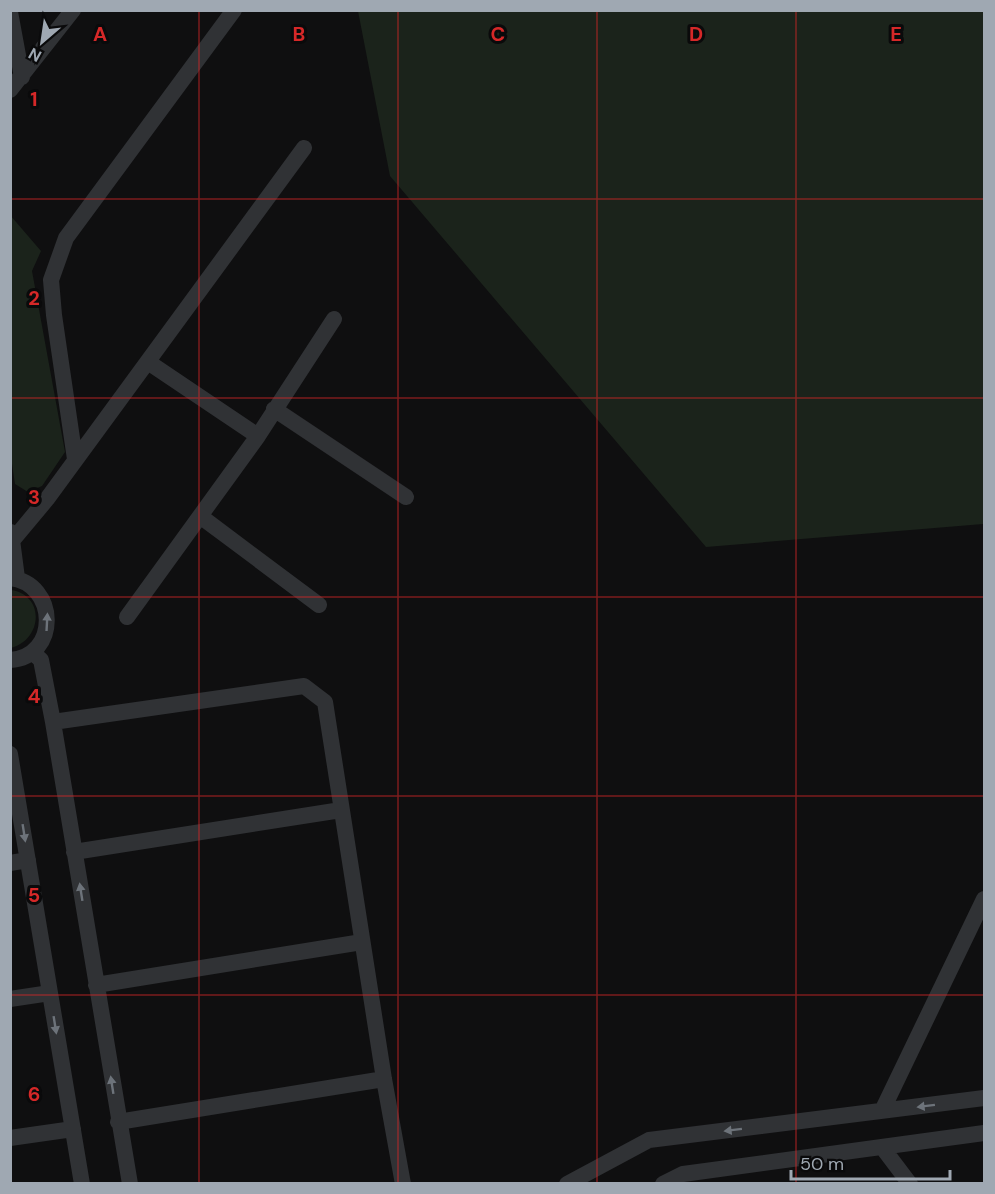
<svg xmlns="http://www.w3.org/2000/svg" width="995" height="1194" viewBox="0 0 995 1194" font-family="'DM Sans',sans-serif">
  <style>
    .green { fill: #1b231b }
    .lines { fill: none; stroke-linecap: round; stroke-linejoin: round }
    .minor { stroke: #303235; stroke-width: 16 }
    .oneway { fill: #6d737a }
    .grid { fill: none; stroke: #d62828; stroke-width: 1.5; stroke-opacity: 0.55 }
    .grid-label { font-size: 20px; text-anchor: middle; font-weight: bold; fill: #d62828; stroke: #0a0a0b; stroke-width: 6; stroke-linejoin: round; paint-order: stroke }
  </style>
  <rect width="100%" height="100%" fill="#0f0f10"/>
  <path class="green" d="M358,11H984L983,524L706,547L390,176Z
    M10,215L41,251L32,271L65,452L42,486L28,492L15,484L11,457Z
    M11,590C45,595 43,639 11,648Z"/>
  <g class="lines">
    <path class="minor" d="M10,12L22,77
      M10,90L73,10
      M148,362L258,436
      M274,409L406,497
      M75,459L54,315L51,280L66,238L234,10
      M200,516L319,605
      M11,532L17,578
      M12,541L47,499L304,148
      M10,578C58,583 60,657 10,660
      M127,617L258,436L334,319
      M32,652L41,660L53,722L130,1184
      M53,722L304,686L325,702L384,1079L403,1184
      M10,754L82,1184
      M74,852L341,810
      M10,863L28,860
      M96,985L362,942
      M10,999L50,993
      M882,1111L984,899
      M118,1122L384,1079
      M10,1138L73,1129
      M882,1147L910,1184
      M567,1184L649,1140L984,1098
      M663,1184L683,1174L984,1133"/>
  </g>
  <defs><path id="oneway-solid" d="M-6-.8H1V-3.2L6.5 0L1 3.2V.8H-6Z" transform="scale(1.5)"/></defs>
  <g class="oneway">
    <use href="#oneway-solid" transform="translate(47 622) rotate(-87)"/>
    <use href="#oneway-solid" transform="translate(24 833) rotate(81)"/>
    <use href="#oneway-solid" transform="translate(81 892) rotate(-99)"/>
    <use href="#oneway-solid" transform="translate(55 1025) rotate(81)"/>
    <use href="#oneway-solid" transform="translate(112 1085) rotate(-99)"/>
    <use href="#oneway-solid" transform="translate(926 1106) rotate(173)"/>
    <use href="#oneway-solid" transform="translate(733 1130) rotate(173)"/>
  </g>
  <path class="grid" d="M199,10V1184M398,10V1184M597,10V1184M796,10V1184M10,199H984M10,398H984M10,597H984M10,796H984M10,995H984"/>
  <g class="grid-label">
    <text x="100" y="41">A</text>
    <text x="299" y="41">B</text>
    <text x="498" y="41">C</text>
    <text x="696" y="41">D</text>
    <text x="896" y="41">E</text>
    <text x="34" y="106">1</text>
    <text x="34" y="305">2</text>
    <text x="34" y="504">3</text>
    <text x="34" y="703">4</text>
    <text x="34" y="902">5</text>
    <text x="34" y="1101">6</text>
  </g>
  <rect width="995" height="1194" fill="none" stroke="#9fa8b2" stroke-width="24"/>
  <g transform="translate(42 42) rotate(209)" stroke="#0a0a0b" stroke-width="4.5" paint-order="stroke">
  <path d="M0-4.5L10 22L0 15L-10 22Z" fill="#9fa8b2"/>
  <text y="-9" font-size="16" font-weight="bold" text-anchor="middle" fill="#9fa8b2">N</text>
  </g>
  <path d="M791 1170v9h159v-9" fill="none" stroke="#9fa8b2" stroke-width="3"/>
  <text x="800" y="1170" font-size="18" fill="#9fa8b2" stroke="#0a0a0b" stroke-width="4.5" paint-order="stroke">50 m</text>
</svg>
